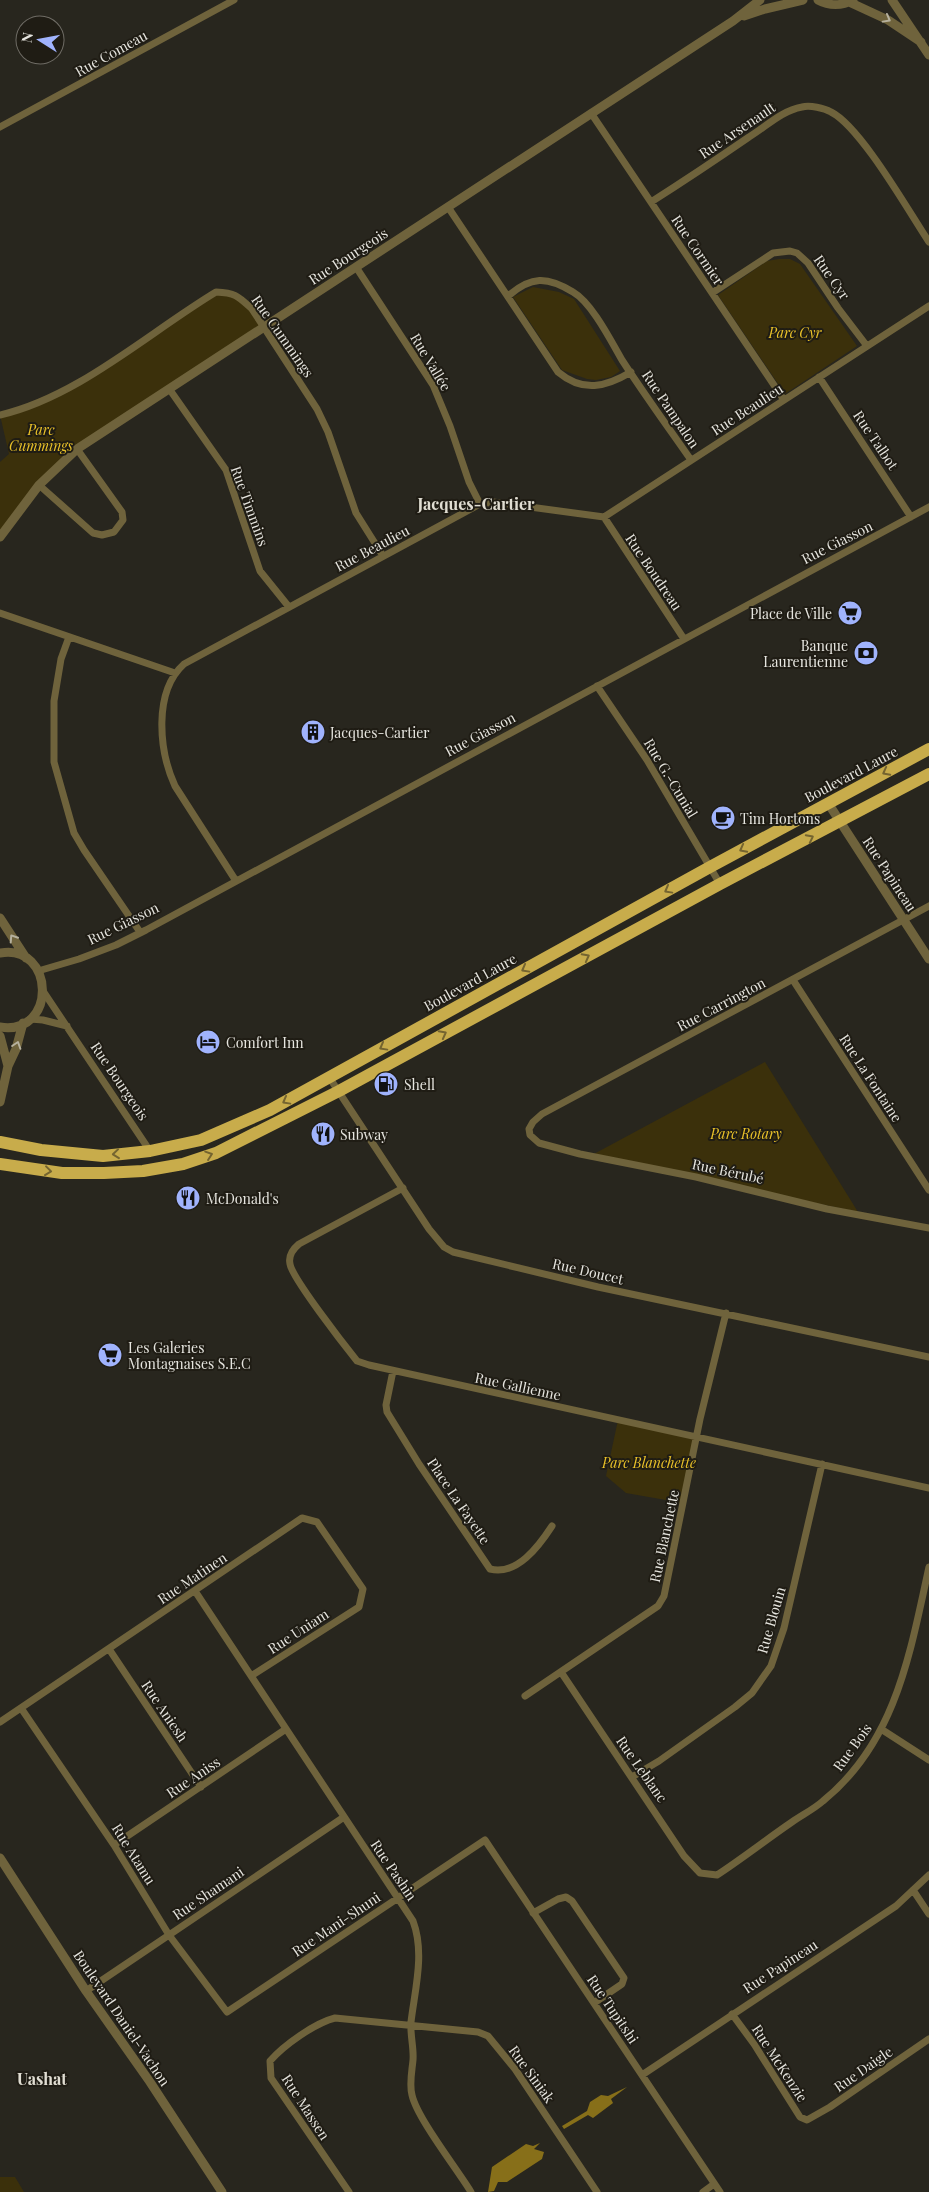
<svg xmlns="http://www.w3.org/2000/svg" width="929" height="2192" viewBox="0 0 929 2192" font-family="'Playfair Display',serif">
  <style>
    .green { fill: #3b300b }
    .water { fill: #876f19 }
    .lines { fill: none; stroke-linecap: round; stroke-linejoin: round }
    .minor { stroke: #6f633c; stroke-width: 7 }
    .tertiary { stroke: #6f633c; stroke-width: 9 }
    .trunk { stroke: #c8ac4b; stroke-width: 12 }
    .oneway { stroke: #b6b19e }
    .oneway2 { stroke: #746430 }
    .labels { text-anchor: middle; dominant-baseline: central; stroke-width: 4; stroke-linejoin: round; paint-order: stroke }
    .street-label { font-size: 14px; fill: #e6e5df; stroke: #1f1c14 }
    .park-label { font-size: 14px; font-style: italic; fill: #eac229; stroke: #1f1c14 }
    .poi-label { font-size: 14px; fill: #e6e5df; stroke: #1f1c14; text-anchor: start }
    .quarter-label { font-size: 16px; font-weight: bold; fill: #e0ddd2; stroke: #1f1c14 }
  </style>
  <rect width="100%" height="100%" fill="#28261e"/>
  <path class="green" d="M779,259H790L800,264L857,346L785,394L718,295L767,261Z
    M533,287L559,292L574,299L620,371L611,377L596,380L587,379L562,370L513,297Z
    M216,292L240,296L264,328L57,467L0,537V462L9,454L0,415L76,383Z
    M765,1062L858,1212L592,1155Z
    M618,1420L699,1439L683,1503L626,1493L606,1476Z
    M0,2177H15L24,2192H0Z"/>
  <path class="water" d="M627,2087L611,2099L613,2103L593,2118L588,2115L564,2129L562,2126L587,2111L590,2102L601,2095L608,2096Z
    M540,2143L534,2149L544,2152L542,2159L507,2182H498L494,2191L488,2192L492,2167L526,2144L533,2146Z"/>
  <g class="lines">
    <path class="minor" d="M591,113L784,400
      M0,127L234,0
      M651,202C684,181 717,159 749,137C767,126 781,111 802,107C810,105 824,108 831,112C861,127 909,212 929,242
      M448,207L558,372C583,393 606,387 631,372
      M356,267L433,385L450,426L469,482L480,504
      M712,293L773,253L790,251L797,253L808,263L838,308L867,346
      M508,296C531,276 547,276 573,292C592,303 611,341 622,360C644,394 668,427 691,460
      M819,377L911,517
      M170,390L226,470L260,571L289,607
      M0,415C78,397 148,333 216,292C236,293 238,296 252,309L317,409L328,432L356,513L383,556
      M39,485L93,533L102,535L114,532L123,520L122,512L77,449
      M604,517L684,639
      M0,613L175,673
      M69,637L61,659L54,701V762L74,833L84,850L140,932
      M597,686L647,760L720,884
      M236,881L175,786C159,751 153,692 184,664L480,504L493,502L604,517L929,306
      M929,906L542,1114L533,1122L529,1129L530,1135L539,1143L580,1154L696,1177L827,1209L929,1228
      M38,971L79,959L116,945L146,930L929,507
      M793,980L929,1190
      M43,991L150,1151
      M30,1019L43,1020L67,1026
      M329,1077L429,1229L444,1247L453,1252L598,1287L929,1357
      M403,1188L299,1244C293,1249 288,1255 290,1264C292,1278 345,1346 357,1361L369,1365L929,1488
      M393,1371L386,1405L387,1412L419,1464L490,1569C517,1576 539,1546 552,1526
      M195,1591L413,1921C425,1953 415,1989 411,2022C410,2035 414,2048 413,2060C412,2071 409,2084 412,2095C417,2118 457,2169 471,2192
      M109,1649L201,1787
      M561,1672L684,1856L700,1873L717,1875C743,1858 767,1839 792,1822C802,1815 814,1809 823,1801C896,1742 910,1653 929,1567
      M525,1696L658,1606L664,1596L700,1419L726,1313
      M21,1708L114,1845L169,1935L227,2012L485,1840L720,2192
      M0,1722L302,1518L317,1522L363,1589L359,1607L251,1676
      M881,1729L929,1760
      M632,1777L659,1761L735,1707L752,1693L771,1666L784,1628L822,1464
      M114,1845L286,1729
      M913,1890L929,1914
      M533,1913L558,1899L566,1897L572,1901L624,1978L622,1984L594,2003
      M86,1991L344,1817
      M732,2014L754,2044L800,2117L807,2120L830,2107L929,2039
      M642,2075L896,1906L929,1875
      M349,2192L271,2078L270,2061C284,2045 315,2023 335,2018L478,2032L488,2036L515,2069L597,2192
      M703,2192L714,2184"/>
    <path class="tertiary" d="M818,0C829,6 842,6 853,0
      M892,0L929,55
      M849,2L888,20L921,42
      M744,16L765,9L803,0
      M0,537L39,485L77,449L733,21L760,0
      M828,803L929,959
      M0,918L26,958
      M0,953C55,943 58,1036 0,1027
      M0,1036L8,1066
      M0,1102L8,1066L16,1049L23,1023
      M0,1858L86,1991L150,2082L222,2192"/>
    <path class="trunk" d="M0,1142L41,1150L103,1156L150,1151L201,1140L270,1110L710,867L929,749
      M0,1164L62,1173H104L143,1171L183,1164L216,1153L339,1091L720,884L929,774"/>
  </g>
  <defs><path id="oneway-chevron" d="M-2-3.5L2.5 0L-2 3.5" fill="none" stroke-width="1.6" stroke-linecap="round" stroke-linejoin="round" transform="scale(1.25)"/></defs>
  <g class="oneway">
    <use href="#oneway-chevron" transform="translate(887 19) rotate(29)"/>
    <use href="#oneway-chevron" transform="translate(13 938) rotate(-123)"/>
    <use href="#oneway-chevron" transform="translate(17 1045) rotate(-72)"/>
  </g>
  <g class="oneway2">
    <use href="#oneway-chevron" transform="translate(886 772) rotate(152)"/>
    <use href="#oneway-chevron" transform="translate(810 838) rotate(-27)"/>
    <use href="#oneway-chevron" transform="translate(743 849) rotate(152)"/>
    <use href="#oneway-chevron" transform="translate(668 890) rotate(151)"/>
    <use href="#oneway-chevron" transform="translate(586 957) rotate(-28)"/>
    <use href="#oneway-chevron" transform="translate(525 969) rotate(151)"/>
    <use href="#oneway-chevron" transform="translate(443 1034) rotate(-28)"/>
    <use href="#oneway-chevron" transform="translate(383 1047) rotate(151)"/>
    <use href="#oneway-chevron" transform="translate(286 1101) rotate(151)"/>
    <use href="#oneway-chevron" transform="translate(116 1154) rotate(174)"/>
    <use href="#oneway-chevron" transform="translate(209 1155) rotate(-19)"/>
    <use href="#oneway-chevron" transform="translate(48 1171) rotate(7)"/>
  </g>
  <defs>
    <symbol id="supermarket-disc" viewBox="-11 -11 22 22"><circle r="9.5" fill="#a0b3fd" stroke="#1f1c14"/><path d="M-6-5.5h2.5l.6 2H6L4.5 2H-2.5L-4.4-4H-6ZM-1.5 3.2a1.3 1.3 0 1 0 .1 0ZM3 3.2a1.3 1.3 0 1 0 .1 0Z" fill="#111"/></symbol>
    <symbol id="bank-disc" viewBox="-11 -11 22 22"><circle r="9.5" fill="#a0b3fd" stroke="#1f1c14"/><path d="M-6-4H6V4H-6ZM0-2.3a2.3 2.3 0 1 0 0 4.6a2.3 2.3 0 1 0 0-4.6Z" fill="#111"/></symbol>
    <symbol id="building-disc" viewBox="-11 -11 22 22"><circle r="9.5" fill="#a0b3fd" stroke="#1f1c14"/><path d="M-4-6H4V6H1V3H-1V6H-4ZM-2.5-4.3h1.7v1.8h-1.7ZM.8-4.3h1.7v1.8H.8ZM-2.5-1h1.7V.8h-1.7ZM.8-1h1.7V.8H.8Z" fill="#111"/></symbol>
    <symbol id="cafe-disc" viewBox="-11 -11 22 22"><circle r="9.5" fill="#a0b3fd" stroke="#1f1c14"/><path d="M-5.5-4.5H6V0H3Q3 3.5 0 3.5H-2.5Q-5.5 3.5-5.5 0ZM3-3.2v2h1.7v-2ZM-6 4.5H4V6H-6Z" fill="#111"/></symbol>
    <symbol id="hotel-disc" viewBox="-11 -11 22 22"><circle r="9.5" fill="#a0b3fd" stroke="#1f1c14"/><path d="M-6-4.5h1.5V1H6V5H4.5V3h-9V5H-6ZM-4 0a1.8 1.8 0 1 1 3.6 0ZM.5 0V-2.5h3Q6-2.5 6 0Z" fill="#111"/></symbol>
    <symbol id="fuel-disc" viewBox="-11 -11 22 22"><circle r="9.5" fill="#a0b3fd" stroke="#1f1c14"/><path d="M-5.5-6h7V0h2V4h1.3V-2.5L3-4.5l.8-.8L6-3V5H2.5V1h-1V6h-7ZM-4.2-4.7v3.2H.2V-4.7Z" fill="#111"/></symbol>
    <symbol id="restaurant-disc" viewBox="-11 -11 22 22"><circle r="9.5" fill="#a0b3fd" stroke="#1f1c14"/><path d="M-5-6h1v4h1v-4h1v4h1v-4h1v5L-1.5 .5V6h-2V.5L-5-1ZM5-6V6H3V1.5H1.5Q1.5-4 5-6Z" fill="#111"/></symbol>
  </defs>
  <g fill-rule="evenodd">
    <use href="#supermarket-disc" x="836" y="599" width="28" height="28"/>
    <use href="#bank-disc" x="852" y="639" width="28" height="28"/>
    <use href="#building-disc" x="299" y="718" width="28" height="28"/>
    <use href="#cafe-disc" x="709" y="804" width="28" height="28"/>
    <use href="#hotel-disc" x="194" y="1028" width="28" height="28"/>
    <use href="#fuel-disc" x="372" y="1070" width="28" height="28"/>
    <use href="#restaurant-disc" x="309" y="1120" width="28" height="28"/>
    <use href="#restaurant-disc" x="174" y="1184" width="28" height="28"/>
    <use href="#supermarket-disc" x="96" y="1341" width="28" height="28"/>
  </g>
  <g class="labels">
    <g class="street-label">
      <text transform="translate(111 53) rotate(-29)">Rue Comeau</text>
      <text transform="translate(737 130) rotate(-34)">Rue Arsenault</text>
      <text transform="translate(698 250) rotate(56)">Rue Cormier</text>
      <text transform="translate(348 256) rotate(-33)">Rue Bourgeois</text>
      <text transform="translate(832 277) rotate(55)">Rue Cyr</text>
      <text transform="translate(283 336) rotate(55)">Rue Cummings</text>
      <text transform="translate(431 362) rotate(59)">Rue Vallée</text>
      <text transform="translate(671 409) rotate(56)">Rue Pampalon</text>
      <text transform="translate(747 409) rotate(-33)">Rue Beaulieu</text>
      <text transform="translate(876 440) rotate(56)">Rue Talbot</text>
      <text transform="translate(250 506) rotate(70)">Rue Timmins</text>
      <text transform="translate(837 542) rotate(-27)">Rue Giasson</text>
      <text transform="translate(372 548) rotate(-28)">Rue Beaulieu</text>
      <text transform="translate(654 572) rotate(56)">Rue Boudreau</text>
      <text transform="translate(480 734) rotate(-28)">Rue Giasson</text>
      <text transform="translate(851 774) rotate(-28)">Boulevard Laure</text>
      <text transform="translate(671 778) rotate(59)">Rue G.-Cunial</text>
      <text transform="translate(890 874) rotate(57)">Rue Papineau</text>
      <text transform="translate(123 923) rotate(-26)">Rue Giasson</text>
      <text transform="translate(470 982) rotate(-29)">Boulevard Laure</text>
      <text transform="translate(721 1004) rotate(-28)">Rue Carrington</text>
      <text transform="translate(871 1078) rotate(57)">Rue La Fontaine</text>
      <text transform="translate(120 1081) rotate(56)">Rue Bourgeois</text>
      <text transform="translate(728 1171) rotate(12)">Rue Bérubé</text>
      <text transform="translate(588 1271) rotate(13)">Rue Doucet</text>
      <text transform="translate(518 1386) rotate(12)">Rue Gallienne</text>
      <text transform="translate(459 1501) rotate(56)">Place La Fayette</text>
      <text transform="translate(664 1536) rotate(-78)">Rue Blanchette</text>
      <text transform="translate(192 1578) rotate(-34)">Rue Matinen</text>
      <text transform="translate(771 1620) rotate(-74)">Rue Blouin</text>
      <text transform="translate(298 1631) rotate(-33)">Rue Uniam</text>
      <text transform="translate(165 1711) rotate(56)">Rue Aniesh</text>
      <text transform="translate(852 1747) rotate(-54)">Rue Bois</text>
      <text transform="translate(642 1769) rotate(55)">Rue Leblanc</text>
      <text transform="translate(193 1777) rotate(-34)">Rue Aniss</text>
      <text transform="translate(134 1854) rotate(58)">Rue Atamu</text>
      <text transform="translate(394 1870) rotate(56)">Rue Pashin</text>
      <text transform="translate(208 1893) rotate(-34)">Rue Shamani</text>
      <text transform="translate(336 1924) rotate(-34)">Rue Mani-Shuni</text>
      <text transform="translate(780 1966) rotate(-33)">Rue Papineau</text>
      <text transform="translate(613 2009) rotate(56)">Rue Tupitshi</text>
      <text transform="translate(122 2018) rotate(56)">Boulevard Daniel-Vachon</text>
      <text transform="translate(780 2063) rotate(57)">Rue McKenzie</text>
      <text transform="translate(863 2069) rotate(-35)">Rue Daigle</text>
      <text transform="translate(532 2074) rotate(54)">Rue Siniak</text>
      <text transform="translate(306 2107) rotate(57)">Rue Massen</text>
    </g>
    <g class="park-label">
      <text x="795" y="332">Parc Cyr</text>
      <text x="41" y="429">Parc<tspan x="41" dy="16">Cummings</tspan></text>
      <text x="746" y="1133">Parc Rotary</text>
      <text x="649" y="1462">Parc Blanchette</text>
    </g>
    <g class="poi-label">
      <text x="832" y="613" text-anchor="end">Place de Ville</text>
      <text x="848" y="645" text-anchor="end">Banque<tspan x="848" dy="16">Laurentienne</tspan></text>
      <text x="330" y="732">Jacques-Cartier</text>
      <text x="740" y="818">Tim Hortons</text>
      <text x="226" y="1042">Comfort Inn</text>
      <text x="404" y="1084">Shell</text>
      <text x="340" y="1134">Subway</text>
      <text x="206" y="1198">McDonald's</text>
      <text x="128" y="1347">Les Galeries<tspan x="128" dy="16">Montagnaises S.E.C</tspan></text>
    </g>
    <g class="quarter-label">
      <text x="476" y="503">Jacques-Cartier</text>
      <text x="42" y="2078">Uashat</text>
    </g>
  </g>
  <g transform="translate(40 40) rotate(281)"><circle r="24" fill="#1f1c14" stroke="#6f6c65"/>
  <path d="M0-4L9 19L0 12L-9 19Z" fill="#a0b3fd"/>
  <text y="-8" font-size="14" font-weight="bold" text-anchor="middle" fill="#e6e5df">N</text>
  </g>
</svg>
